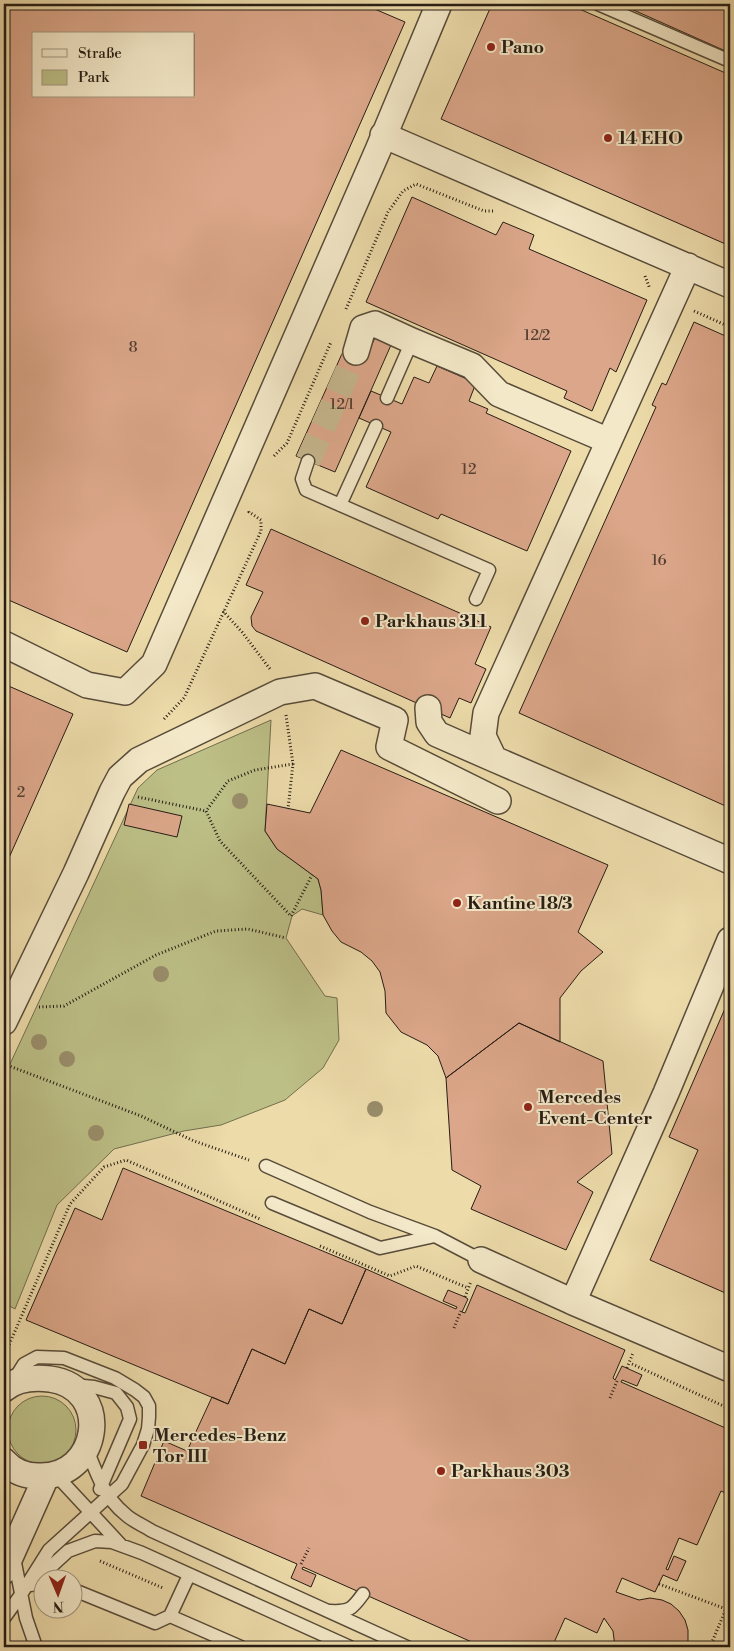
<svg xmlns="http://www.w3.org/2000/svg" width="734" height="1651" viewBox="0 0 734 1651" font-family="'Libre Bodoni',serif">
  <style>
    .green { fill: #bcbf86; stroke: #726e4d }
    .building { fill: #dba689; stroke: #271d14; fill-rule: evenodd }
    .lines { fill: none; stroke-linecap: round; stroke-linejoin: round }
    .street-tunnel { stroke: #c5b58c; stroke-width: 25; stroke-dasharray: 25 12; stroke-linecap: butt }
    .lane-casing { stroke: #584c3a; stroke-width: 15 }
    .street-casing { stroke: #584c3a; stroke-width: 28 }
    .path { stroke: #271d14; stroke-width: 3; stroke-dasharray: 1 2.5; stroke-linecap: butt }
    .lane { stroke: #f3e8c8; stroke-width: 12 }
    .street { stroke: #f3e8c8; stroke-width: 25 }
    .tree { fill: #998d6a }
    .poi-dot { fill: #8f2418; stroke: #f3e8c8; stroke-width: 2 }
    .labels { text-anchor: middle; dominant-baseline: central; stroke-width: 4; stroke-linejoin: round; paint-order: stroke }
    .number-label { font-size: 15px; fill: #543f31 }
    .poi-label { font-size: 18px; font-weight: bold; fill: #271d14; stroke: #f3e8c8; text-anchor: start }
  </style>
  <rect width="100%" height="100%" fill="#eddbaa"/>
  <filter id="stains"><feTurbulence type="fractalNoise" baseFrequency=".004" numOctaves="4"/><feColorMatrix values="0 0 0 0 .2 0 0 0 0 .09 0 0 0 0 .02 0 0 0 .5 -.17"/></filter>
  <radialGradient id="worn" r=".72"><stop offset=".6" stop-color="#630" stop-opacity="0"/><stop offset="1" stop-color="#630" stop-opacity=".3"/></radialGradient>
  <path class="green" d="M271,720L265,831L277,849L318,879L321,890L323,915L302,909L292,916L286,938L325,996L337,998L339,1040L323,1068L285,1100L221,1125L184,1131L114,1149L57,1205L15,1309L4,1303V1077L138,788L157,770Z
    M8 1430a34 34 0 1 1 68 0a34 34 0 1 1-68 0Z"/>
  <path class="building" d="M4,4H363L405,22L127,652L4,598ZM34,34H194V96H34Z
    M492,4H568L730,75V246L441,119Z
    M620,4H730V53Z
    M412,197L496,235L503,222L534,235L529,249L647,300L616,372L610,368L592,411L564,398L567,391L366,302Z
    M694,322L730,338V808L519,713L656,407L652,405L662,383L666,385Z
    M375,338L391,345L335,472L296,456L345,347L366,356Z
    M437,366L476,383L469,401L488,409L486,413L571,451L527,551L441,514L438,519L366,487L391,432L359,418L371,391L402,404L414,377L429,383Z
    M271,529L491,627L475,664L486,669L471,703L459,698L450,718L256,631L252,626L251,617L263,592L246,585Z
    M4,684L73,714L4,869Z
    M341,750L608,865L578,932L603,952L581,971L560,998V1042L519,1023L446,1078L438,1056L427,1045L401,1032L386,1013L385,991L380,972L372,961L361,952L341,942L332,931L323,915L321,890L318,879L277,849L265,831L267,804L310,813Z
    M129,804L182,816L177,837L124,825Z
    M730,997V1295L650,1260L698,1150L669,1137Z
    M519,1023L603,1061L612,1154L577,1182L593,1192L566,1250L471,1209L481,1186L452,1170L446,1078Z
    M123,1168L366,1269L342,1324L309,1309L285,1364L252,1349L228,1404L26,1320L75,1208L102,1220Z
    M366,1269L456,1309L457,1307L443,1301L448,1290L465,1297L468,1299L462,1312L465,1313L477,1285L625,1350L613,1378L615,1380L622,1366L642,1375L637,1386L622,1380L621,1382L730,1430V1495L721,1491L697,1545L679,1538L666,1569L668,1570L674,1556L686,1561L677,1581L663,1575L655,1592L622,1578L616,1592L639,1600L650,1598L662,1600L671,1604L679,1611L685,1620L688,1630V1641L686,1647H615L613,1631L604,1618L597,1633L565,1618L552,1647H483L303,1567L302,1569L316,1575L311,1587L291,1578L297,1564L141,1496L164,1441L187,1451L212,1397L228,1404L252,1349L285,1364L309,1309L342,1324Z"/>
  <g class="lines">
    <path class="street-tunnel" d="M308,461L356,352"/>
    <defs>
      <path id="lane" d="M598,4L730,61
        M387,398L412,341
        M308,461L302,479L306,490L489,570L476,599
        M340,505L376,426
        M266,1166L370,1212L435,1236L481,1260
        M272,1203L380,1248L435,1236
        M73,1385L94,1387L116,1393L127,1407L130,1419L100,1489
        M87,1449C96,1472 104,1497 125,1514C132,1521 143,1525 152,1531L407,1647
        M55,1474L121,1545
        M14,1558L26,1618L36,1647
        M31,1585L68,1551L95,1541L112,1542L142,1553L350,1647
        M74,1590L155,1623L170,1616L189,1575
        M330,1611C350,1612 352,1609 363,1594
        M170,1616L241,1647
        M4,1618L20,1596L49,1550L122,1484L143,1445L148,1429L149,1417V1406L144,1397L135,1390L115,1378L64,1358L37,1357L24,1364L14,1380"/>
      <path id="street" d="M383,135L730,285
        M688,266L486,713L483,736L494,759L730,861
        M356,352L363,328L375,324L412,341L472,366L499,394L609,441
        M4,644L87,685L125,692L154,664L378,150L439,4
        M428,708L429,722L437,734L494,759
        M4,1022L76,873L112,792L120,777L139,760L280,692L315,686L395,720L389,747L498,801
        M481,1260L573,1302L666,1093L730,940
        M573,1302L730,1369
        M4,1389C17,1378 33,1377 50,1379C114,1388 100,1479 38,1476C25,1476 13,1471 4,1461
        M4,1571L46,1477"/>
    </defs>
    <use href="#lane" class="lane-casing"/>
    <use href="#street" class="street-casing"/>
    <path class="path" d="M645,276L650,289
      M346,309L388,212L403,191L416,184L484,211H494
      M694,311L730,327
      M274,456L287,443L331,342
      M223,611L242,632L270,669
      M286,715L293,764L288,809
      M164,719L184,698L261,531V520L249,512L250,509
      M293,764L255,770L228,781L206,811L220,841L291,916L312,875
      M138,797L206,811
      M39,1007L64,1006L156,955L216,931L248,929L286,938
      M4,1064L141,1116L194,1141L249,1160
      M320,1246L390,1276L416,1266L468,1288
      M465,1297L471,1281
      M454,1328L461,1311
      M4,1349L9,1345L70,1204L104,1167L126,1160L260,1219
      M632,1364L730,1409
      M627,1368L633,1353
      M610,1398L617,1381
      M100,1561L163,1588
      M301,1564L309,1548
      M659,1584L726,1609
      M710,1647L730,1599"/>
    <use href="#lane" class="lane"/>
    <use href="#street" class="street"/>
  </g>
  <g class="tree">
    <circle cx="240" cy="801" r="8"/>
    <circle cx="161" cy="974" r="8"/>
    <circle cx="39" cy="1042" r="8"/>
    <circle cx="67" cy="1059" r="8"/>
    <circle cx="375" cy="1109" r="8"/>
    <circle cx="96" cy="1133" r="8"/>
  </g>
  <g class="poi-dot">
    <circle cx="491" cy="47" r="5"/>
    <circle cx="608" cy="138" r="5"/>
    <circle cx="365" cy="621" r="5"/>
    <circle cx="457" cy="903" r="5"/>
    <circle cx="528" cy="1107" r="5"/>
    <rect x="138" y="1440" width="10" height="10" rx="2.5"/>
    <circle cx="441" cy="1471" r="5"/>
  </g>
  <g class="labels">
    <g class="number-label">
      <text x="537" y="335">12/2</text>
      <text x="133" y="347">8</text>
      <text x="342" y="404">12/1</text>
      <text x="469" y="469">12</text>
      <text x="659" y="560">16</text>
      <text x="21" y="792">2</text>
    </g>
    <g class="poi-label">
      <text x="501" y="47">Pano</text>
      <text x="618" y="138">14 EHO</text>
      <text x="375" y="621">Parkhaus 311</text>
      <text x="467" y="903">Kantine 18/3</text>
      <text x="538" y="1097">Mercedes<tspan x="538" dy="21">Event-Center</tspan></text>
      <text x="153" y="1435">Mercedes-Benz<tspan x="153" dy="21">Tor III</tspan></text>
      <text x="451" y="1471">Parkhaus 303</text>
    </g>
  </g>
  <rect width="734" height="1651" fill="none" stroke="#eddbaa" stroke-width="20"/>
  <rect x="5" y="5" width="724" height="1641" fill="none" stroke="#271d14" stroke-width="2.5"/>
  <rect x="10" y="10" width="714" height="1631" fill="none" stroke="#271d14"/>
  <rect x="32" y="32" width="162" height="65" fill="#f3e8c8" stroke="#a19780"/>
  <rect x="42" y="49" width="25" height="8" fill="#f3e8c8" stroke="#a19780"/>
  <text x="78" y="58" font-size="15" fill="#271d14">Straße</text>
  <rect x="42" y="70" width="25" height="15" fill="#bcbf86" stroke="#a19780"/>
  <text x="78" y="82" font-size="15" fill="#271d14">Park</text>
  <g transform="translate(58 1594) rotate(178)"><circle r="24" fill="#f3e8c8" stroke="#a19780"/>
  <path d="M0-4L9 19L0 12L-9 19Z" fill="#8f2418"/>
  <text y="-8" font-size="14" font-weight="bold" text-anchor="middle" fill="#271d14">N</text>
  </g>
  <rect width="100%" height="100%" filter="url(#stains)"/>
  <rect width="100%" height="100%" fill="url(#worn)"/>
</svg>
